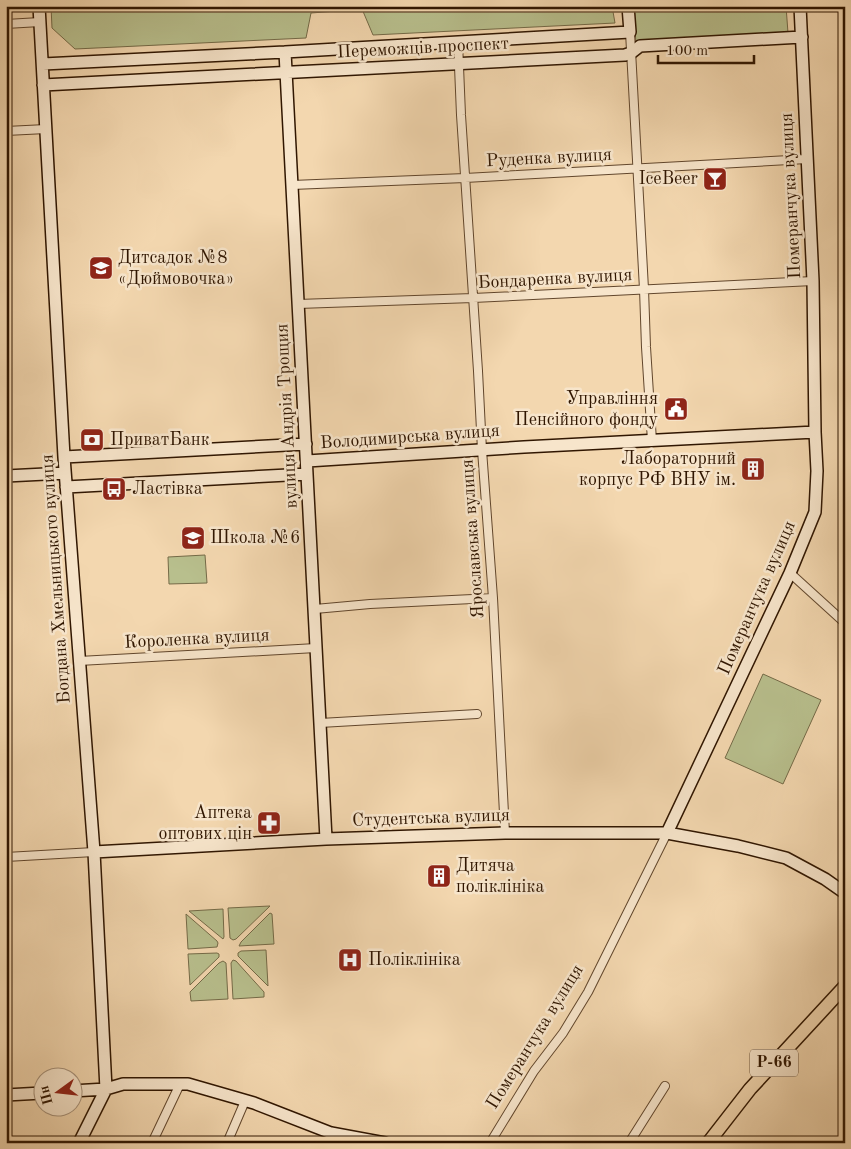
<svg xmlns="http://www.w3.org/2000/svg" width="851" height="1149" viewBox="0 0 851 1149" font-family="'Old Standard TT',serif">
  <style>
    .green { fill: #b8bf8d; stroke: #746a47 }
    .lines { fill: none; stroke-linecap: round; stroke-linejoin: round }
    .street-casing { stroke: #61462c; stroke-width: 10 }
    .secondary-casing { stroke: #301601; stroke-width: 14 }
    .primary-casing { stroke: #301601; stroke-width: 15 }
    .street { stroke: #f7e5cb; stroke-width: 8 }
    .secondary { stroke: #f7e5cb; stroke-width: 11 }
    .primary { stroke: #f3d7af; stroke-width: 12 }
    .labels { text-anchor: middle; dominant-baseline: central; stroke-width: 5; stroke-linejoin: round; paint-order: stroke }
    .shield { fill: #f7e5cb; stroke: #6c543e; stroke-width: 1 }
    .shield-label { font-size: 16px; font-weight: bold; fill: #301601 }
    .street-label { font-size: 18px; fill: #301601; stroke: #f7e5cb }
    .poi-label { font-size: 18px; fill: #301601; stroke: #f7e5cb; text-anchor: start }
  </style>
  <rect width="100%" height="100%" fill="#f3d7af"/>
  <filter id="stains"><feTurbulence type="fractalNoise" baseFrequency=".004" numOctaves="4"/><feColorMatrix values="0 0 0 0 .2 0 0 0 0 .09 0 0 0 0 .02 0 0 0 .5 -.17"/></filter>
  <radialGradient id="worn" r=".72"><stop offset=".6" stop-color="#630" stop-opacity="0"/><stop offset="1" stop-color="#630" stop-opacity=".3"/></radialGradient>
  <path class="green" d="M51,6H612L615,23L373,35L362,9L311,13L306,38L75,49L52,28Z
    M633,6H786L788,33L636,43Z
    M205,555L207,583L169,584L168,557Z
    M763,674L821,700L783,784L725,758Z
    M270,906L236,939L233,940L230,938L228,908Z
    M223,909L224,937L223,939L189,911Z
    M270,913L272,914L274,944L239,946L241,942Z
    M186,914L217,941L218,943L217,947L188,949Z
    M266,950L268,986L238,956V953L241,951Z
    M217,953L219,954V957L190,985L188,954Z
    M233,960L236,961L264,992V997L233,999L231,963Z
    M223,961L226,963L228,999L191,1001L190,992L219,963Z"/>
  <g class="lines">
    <defs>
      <path id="street" d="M6,24L40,22
        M630,32L644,289L646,347L652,441
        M458,42L461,115L478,371L482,450L493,598L505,833
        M6,131L46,129
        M292,185L465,178L807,159
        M298,304L473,298L813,281
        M790,573L845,623
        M315,609L370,604L493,598
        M79,661L316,648
        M320,723L477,714
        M6,857L94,852
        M152,1143L180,1084
        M227,1143L245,1101
        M490,1143L534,1071L563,1033L588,992L667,833
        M629,1143L665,1086"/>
      <path id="secondary" d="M39,6L64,457L94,852L106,1089L79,1143
        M285,52L326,839
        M43,64L285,52L630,32L628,6
        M43,85L625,55L631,53L640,46L802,37
        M64,457L306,444
        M307,461L524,447L815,432
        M6,476L65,473
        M66,487L307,474
        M667,833L790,573L815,512L817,471L815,432L813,281L800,6
        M94,852L326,839L505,833H667L738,846L786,858L825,879L845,893
        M72,1091L106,1089L123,1084H188L254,1103L331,1133L385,1143
        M6,1095L42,1093"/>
      <path id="primary" d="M708,1143L750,1089L845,986"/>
    </defs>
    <use href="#street" class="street-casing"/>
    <use href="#secondary" class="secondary-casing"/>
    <use href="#primary" class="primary-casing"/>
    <use href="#street" class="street"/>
    <use href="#secondary" class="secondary"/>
    <use href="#primary" class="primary"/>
  </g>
  <defs>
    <symbol id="bar-square" viewBox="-11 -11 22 22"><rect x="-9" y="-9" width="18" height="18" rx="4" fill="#8f2418" stroke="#f7e5cb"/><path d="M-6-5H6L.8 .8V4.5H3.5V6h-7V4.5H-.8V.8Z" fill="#fff"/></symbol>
    <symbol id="school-square" viewBox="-11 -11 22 22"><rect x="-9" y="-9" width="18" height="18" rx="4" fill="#8f2418" stroke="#f7e5cb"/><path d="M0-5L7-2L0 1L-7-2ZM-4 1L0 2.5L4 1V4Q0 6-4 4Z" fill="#fff"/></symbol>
    <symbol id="civic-square" viewBox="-11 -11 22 22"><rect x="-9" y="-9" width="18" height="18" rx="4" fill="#8f2418" stroke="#f7e5cb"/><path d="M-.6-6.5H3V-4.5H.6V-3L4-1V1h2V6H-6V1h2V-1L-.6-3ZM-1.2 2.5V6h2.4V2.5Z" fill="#fff"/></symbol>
    <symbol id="bank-square" viewBox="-11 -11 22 22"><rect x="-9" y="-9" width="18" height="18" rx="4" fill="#8f2418" stroke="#f7e5cb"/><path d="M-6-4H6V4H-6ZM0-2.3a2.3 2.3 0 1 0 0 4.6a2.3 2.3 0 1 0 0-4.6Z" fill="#fff"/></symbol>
    <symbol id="building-square" viewBox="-11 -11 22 22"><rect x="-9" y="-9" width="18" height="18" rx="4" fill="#8f2418" stroke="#f7e5cb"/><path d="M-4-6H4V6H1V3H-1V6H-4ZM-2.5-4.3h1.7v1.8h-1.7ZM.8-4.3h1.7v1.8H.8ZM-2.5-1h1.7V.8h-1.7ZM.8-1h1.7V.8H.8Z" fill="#fff"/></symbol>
    <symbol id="bus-square" viewBox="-11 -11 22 22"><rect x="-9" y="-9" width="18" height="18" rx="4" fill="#8f2418" stroke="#f7e5cb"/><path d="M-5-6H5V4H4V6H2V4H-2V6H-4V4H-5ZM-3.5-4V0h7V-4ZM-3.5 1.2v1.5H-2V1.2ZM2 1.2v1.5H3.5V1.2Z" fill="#fff"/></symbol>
    <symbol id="pharmacy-square" viewBox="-11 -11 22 22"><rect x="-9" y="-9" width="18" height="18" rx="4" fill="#8f2418" stroke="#f7e5cb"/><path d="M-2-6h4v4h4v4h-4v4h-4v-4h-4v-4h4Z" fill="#fff"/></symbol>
    <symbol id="hospital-square" viewBox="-11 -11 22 22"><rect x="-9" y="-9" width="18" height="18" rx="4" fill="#8f2418" stroke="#f7e5cb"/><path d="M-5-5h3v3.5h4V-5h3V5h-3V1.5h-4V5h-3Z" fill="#fff"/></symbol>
  </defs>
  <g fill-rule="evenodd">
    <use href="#bar-square" x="701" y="165" width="28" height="28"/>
    <use href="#school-square" x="87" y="254" width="28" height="28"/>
    <use href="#civic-square" x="662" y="395" width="28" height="28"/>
    <use href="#bank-square" x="78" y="426" width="28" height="28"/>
    <use href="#building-square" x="739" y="455" width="28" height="28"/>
    <use href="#bus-square" x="100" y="475" width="28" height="28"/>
    <use href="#school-square" x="179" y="524" width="28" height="28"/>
    <use href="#pharmacy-square" x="255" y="809" width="28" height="28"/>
    <use href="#building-square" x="425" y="862" width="28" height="28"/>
    <use href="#hospital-square" x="336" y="946" width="28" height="28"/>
  </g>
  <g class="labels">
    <rect class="shield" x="750" y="1049.5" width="48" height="27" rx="4"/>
    <g class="shield-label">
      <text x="774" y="1063">Р-66</text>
    </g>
    <g class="street-label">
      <text transform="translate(423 48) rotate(-3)">Переможців проспект</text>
      <text transform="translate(549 158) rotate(-3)">Руденка вулиця</text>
      <text transform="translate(791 196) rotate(-93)">Померанчука вулиця</text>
      <text transform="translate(555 279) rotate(-3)">Бондаренка вулиця</text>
      <text transform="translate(287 416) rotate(-93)">вулиця Андрія Трощия</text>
      <text transform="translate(410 437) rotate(-4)">Володимирська вулиця</text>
      <text transform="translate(473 539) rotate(-94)">Ярославська вулиця</text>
      <text transform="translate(56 579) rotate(-94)">Богдана Хмельницького вулиця</text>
      <text transform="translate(757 598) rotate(-66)">Померанчука вулиця</text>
      <text transform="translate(197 639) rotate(-3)">Короленка вулиця</text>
      <text transform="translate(431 818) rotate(-2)">Студентська вулиця</text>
      <text transform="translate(535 1037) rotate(-58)">Померанчука вулиця</text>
    </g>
    <g class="poi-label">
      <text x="698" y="179" text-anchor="end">IceBeer</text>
      <text x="118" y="258">Дитсадок №8<tspan x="118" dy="21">«Дюймовочка»</tspan></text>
      <text x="658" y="399" text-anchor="end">Управління<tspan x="658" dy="21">Пенсійного фонду</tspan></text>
      <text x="110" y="440">ПриватБанк</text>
      <text x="736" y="459" text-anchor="end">Лабораторний<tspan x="736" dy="21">корпус РФ ВНУ ім.</tspan></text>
      <text x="132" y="489">Ластівка</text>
      <text x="210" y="538">Школа №6</text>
      <text x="252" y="813" text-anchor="end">Аптека<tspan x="252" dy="21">оптових цін</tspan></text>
      <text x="456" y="866">Дитяча<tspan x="456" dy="21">поліклініка</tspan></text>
      <text x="368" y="960">Поліклініка</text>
    </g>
  </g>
  <rect width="851" height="1149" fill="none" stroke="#f3d7af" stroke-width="25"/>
  <rect x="8" y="8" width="836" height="1134" fill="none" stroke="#301601" stroke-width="2.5"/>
  <rect x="12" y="12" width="826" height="1124" fill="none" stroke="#301601"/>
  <g transform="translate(58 1092) rotate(255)"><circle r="24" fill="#f7e5cb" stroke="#a7927a"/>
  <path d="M0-4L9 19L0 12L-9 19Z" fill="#8f2418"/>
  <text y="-8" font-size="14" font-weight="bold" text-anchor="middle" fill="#301601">Пн</text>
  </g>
  <path d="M658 55v8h96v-8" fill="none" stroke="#301601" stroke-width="2.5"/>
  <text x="666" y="55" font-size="15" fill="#301601" stroke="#f7e5cb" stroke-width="4" paint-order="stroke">100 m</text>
  <rect width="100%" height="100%" filter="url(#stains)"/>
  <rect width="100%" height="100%" fill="url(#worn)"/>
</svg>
